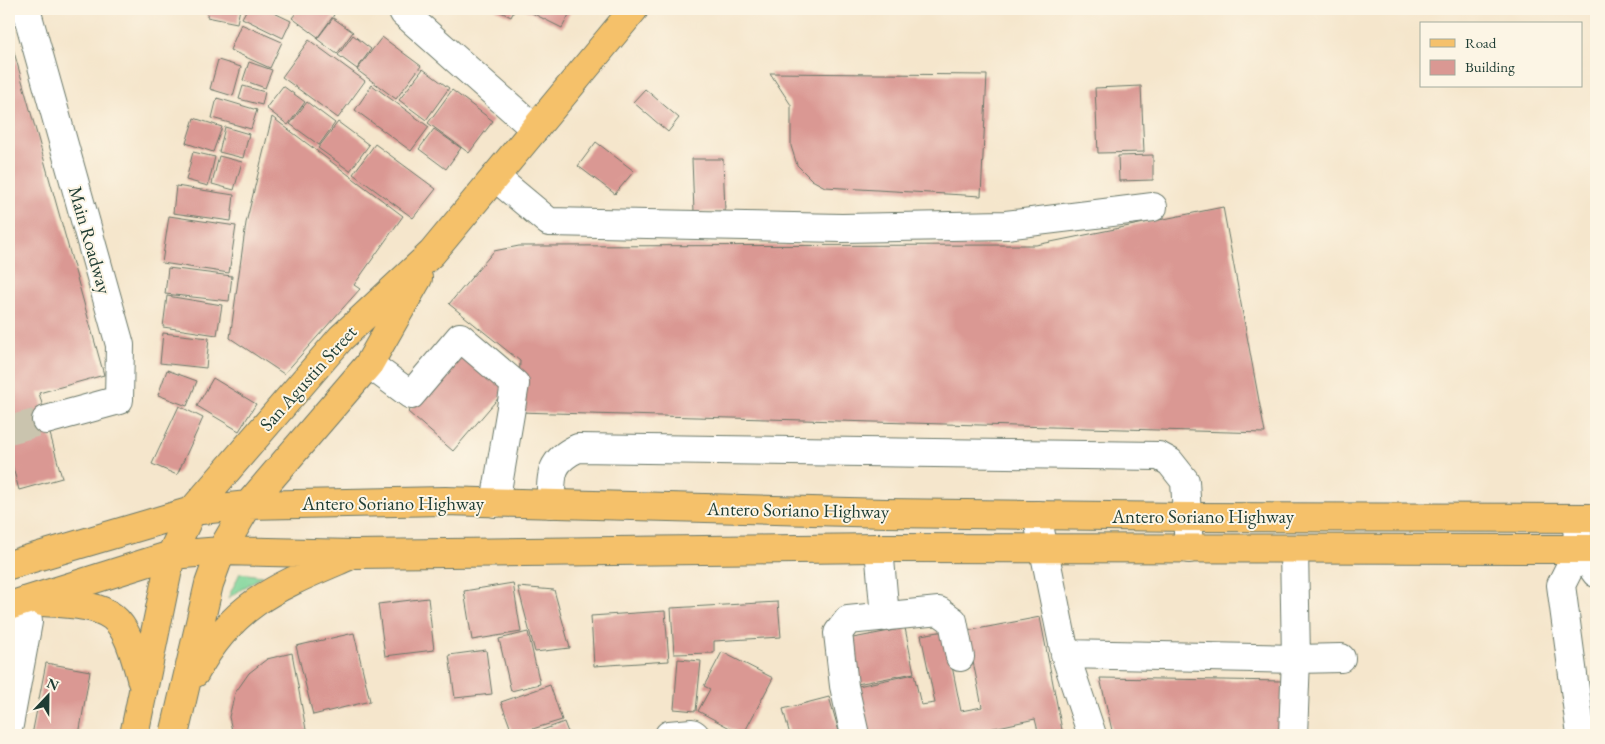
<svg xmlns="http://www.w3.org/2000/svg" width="1605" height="744" viewBox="0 0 1605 744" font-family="'EB Garamond',serif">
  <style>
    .green { fill: #7cd498; stroke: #4e8866 }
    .building { fill: #da9893 }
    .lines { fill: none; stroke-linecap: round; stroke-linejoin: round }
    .minor-tunnel { stroke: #cac4ae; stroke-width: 28; stroke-dasharray: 28 14; stroke-linecap: butt }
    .minor-casing { stroke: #6a7869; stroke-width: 30 }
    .major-casing { stroke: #6a7869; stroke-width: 30 }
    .minor { stroke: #fff; stroke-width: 28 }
    .major { stroke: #f5c16b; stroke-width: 28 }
    .labels { text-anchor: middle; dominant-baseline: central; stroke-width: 4; stroke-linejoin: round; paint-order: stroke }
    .street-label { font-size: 19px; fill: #1f3d34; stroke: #fcf5e5 }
  </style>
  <rect width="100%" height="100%" fill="#fcf5e5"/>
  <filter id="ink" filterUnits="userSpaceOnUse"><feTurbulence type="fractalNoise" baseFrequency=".02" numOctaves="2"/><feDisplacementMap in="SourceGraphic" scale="10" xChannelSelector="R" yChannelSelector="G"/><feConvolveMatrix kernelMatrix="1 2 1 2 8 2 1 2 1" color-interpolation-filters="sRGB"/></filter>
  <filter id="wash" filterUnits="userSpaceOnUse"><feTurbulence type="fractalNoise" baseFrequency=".0096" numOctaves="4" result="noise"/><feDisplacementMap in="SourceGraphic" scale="20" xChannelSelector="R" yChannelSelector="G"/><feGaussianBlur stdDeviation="1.12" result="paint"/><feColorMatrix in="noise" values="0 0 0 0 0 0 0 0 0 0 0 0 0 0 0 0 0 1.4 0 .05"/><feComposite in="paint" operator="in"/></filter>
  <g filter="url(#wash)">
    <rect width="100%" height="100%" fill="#f5e6cc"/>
    <path class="green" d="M240,573L262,576L228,598Z"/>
    <g id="blocks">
      <path class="building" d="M208,9H240L237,23L207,17Z
        M247,9H266L291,21L283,38L242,18Z
        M299,9H326L334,15L318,37L292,18Z
        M495,9H515L511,17Z
        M524,9H572L562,28Z
        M333,18L353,32L337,54L317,39Z
        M241,24L282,42L270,68L230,50Z
        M9,34L104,375L39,393L62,478L19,490L9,453Z
        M353,35L371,49L357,69L338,55Z
        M382,37L421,66L396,99L357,70Z
        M309,40L365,81L338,118L282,77Z
        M218,60L241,67L233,96L210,89Z
        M249,62L272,70L265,88L243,80Z
        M423,69L449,88L426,120L399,100Z
        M770,73L987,75L981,196L825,187L812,180L797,165L791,146V105Z
        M372,85L429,127L411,151L355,110Z
        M243,86L265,92L262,105L239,99Z
        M283,86L305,102L288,125L266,108Z
        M1141,86L1144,152L1098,153L1095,88Z
        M645,89L679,118L668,132L633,102Z
        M452,90L493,121L469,153L428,123Z
        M217,98L257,110L251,129L212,118Z
        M307,102L335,123L319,145L290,124Z
        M272,117L403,216L354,285L360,289L284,374L230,338L246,223Z
        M194,118L222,127L213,152L186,143Z
        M338,122L369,145L350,171L318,148Z
        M225,127L249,134L243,158L219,152Z
        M434,129L461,148L446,169L419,149Z
        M596,142L634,171L615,194L578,166Z
        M375,144L436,189L413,218L353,174Z
        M193,152L215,157L208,186L186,180Z
        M1153,155V180L1119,181L1118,156Z
        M219,156L242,162L234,190L212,184Z
        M692,159H723L725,211L694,212Z
        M176,186L234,195L231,221L173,213Z
        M1223,207L1265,433L518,412L520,361L449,304L494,251L519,246L1036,245Z
        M169,216L236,226L229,273L162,263Z
        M168,268L232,276L229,301L165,294Z
        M167,296L222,305L217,335L163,327Z
        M163,333L209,338L206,368L160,363Z
        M466,352L507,388L453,451L408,412L438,378L441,380Z
        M167,370L197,381L187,406L158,395Z
        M213,378L256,404L239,431L197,406Z
        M179,406L203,418L177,475L152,464Z
        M513,583L521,632L472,640L464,591Z
        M518,587L554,590L570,648L535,652Z
        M428,598L434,650L385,656L378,604Z
        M778,602L781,637L714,641V653L674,654L671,608Z
        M665,611L669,661L594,666L591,616Z
        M1040,617L1063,735H1039L1035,719L962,735H941V732L927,735H869L858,686L914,674L921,705L935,703L921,635L945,631L961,711L982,707L967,631Z
        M905,628L914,673L857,684L848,639Z
        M528,632L540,684L511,691L499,639Z
        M354,633L370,701L313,715L296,646Z
        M486,650L492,694L455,698L449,655Z
        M722,652L773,678L743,735L698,711L710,689L704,686Z
        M292,653L307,735H233L229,717L235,693L249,673L267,659Z
        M678,659L701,661L696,711L674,709Z
        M46,663L90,671L79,735H32Z
        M1100,678L1283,681L1282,735H1113Z
        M550,685L562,720L513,735L501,702Z
        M829,697L840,735H790L783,709Z
        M564,722L569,735H529Z"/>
    </g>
  </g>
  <g filter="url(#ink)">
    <use href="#blocks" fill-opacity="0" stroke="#6a7869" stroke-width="1"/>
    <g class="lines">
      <path class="minor-tunnel" d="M9,430L46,420"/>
      <defs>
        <path id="minor" d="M26,9L120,345L119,400L46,420
          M402,9L404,13L535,129
          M495,177L549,222L842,228L1006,225L1153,207
          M369,364L411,395L460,337L515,384L495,503
          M551,504C551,476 549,461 578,448L1159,456L1170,462L1185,481L1189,549
          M1037,515L1065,654L1092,735
          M1576,518L1579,549L1561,585L1581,735
          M879,548L885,617
          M1579,549L1596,573
          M1065,654L1296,659L1341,658
          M9,725L28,622L26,601
          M669,735L692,733L695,735
          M855,735L844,686L838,633L848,620L939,611L953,621L960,657
          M1293,735L1296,659L1294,549"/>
        <path id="major" d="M9,565L192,511L248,505L445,501L886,513L1187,517L1596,518
          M42,602C116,606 123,611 142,682
          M9,606L171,555L221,551L354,554L879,548L1596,549
          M195,673C233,603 277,587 347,557
          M134,735L171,555L192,511L341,338L432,253L634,9
          M174,735L209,584L221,551L248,505L369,364L418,278"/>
      </defs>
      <use href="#minor" class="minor-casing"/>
      <use href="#major" class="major-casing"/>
      <use href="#minor" class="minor"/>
      <use href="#major" class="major"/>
    </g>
  </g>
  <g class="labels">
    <g class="street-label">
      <text transform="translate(90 240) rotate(74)">Main Roadway</text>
      <text transform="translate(308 378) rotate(-48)">San Agustin Street</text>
      <text x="393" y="503">Antero Soriano Highway</text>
      <text transform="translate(798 510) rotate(1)">Antero Soriano Highway</text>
      <text x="1203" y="516">Antero Soriano Highway</text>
    </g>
  </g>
  <rect width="1605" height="744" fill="none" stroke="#fcf5e5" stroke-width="30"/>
  <rect x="1420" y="22" width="162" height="65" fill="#fcf5e5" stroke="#a4ab9e"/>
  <rect x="1430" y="39" width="25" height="8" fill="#f5c16b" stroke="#a4ab9e"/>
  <text x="1465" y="48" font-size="15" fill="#1f3d34">Road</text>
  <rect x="1430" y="60" width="25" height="15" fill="#da9893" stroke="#a4ab9e"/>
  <text x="1465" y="72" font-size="15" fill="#1f3d34">Building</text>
  <g transform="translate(48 696) rotate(22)" stroke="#fcf5e5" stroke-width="4" paint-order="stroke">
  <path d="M0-4L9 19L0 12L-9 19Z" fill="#1f3d34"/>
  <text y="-8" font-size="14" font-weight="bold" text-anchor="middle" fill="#1f3d34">N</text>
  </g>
</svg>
